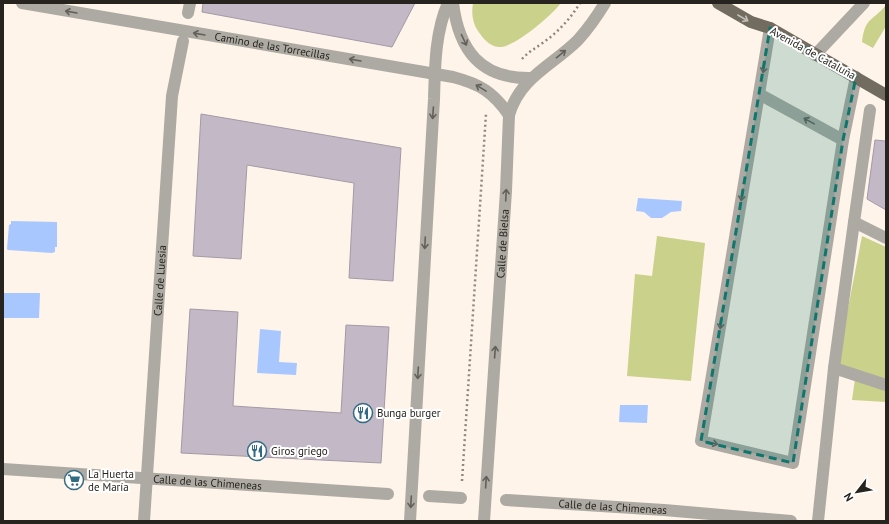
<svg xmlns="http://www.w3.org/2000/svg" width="889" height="524" viewBox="0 0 889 524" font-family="'PT Sans',sans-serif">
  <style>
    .green { fill: #cad18a }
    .water { fill: #a9c7ff }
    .building { fill: #c2b8c6; stroke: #a39aa7 }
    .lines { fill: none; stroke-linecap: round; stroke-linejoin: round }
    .path { stroke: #8f8880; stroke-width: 2.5; stroke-dasharray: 2 3; stroke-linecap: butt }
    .minor { stroke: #adaaa3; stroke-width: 12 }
    .major { stroke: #726b60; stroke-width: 12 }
    .oneway { stroke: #63605a }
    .oneway2 { stroke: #c0bcb7 }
    .marked { fill: #0f766e; fill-opacity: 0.2; stroke: #0f766e; stroke-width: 3; stroke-dasharray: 8 5; stroke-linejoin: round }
    .labels { text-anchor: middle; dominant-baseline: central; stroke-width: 4; stroke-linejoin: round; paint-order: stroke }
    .street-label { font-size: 11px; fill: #27231e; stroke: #fff }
    .poi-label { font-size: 11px; fill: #27231e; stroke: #fff; text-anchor: start }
  </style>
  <rect width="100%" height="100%" fill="#fef4e9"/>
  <path class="green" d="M473,3H561C552,15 516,46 501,47C493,48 485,41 481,35C473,26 471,15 473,3Z
    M886,5V26L873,48L862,42C865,17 872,22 886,5Z
    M657,236L705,243L691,381L627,376L635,274L652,276Z
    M862,236L886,247V402L852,400L856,372L837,365Z"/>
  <path class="water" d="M638,198L682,201L681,211L671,212L662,218H651L644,212L636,211Z
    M11,221L57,222V247H55V252L52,253L8,250L7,249L9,225L11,224Z
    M3,293H40L39,318H3Z
    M260,329L281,331L279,362L297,363L296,375L257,373Z
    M620,405H648L647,423L619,422Z"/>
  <path class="building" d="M203,3H415L392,47L202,12Z
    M201,114L401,148L393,281L349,278L354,183L247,165L241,259L193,256Z
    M875,140L886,141V210L867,199Z
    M190,309L238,312L233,406L341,413L346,325L389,327L381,463L181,453Z"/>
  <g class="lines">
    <path class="path" d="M522,59C528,52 536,48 544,42C558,32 571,18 580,3
      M462,481L486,114"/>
    <g class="minor">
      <path id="s1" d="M22,3L453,77C480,84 493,92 509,115"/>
      <path d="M453,3C459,51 481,79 531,78"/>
      <path d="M188,13L190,3"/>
      <path d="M770,28L701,441L793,463L843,140L856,77"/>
      <path d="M815,55L864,3"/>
      <path d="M759,94L843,140"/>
      <path d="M870,110L854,222L886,238"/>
      <path d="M834,368L854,222"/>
      <path id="s2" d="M3,469L388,494"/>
      <path d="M429,496L461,498"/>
      <path id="s3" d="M506,500L664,510L791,521"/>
      <path id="s4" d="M144,521L172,96L183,41"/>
      <path d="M410,521L434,99C435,66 435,33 448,3"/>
      <path id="s5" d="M484,521L506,191L509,115C520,77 552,66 578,40C588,29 597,16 605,3"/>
      <path d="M818,521L834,368L886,385"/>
    </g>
    <path class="major" d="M718,3L751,22L770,28L886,95"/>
  </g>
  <defs><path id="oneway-shaft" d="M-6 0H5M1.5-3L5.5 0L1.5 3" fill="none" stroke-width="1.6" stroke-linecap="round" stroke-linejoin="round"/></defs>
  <g class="oneway">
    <use href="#oneway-shaft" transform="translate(71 12) rotate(-170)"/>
    <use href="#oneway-shaft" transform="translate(199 34) rotate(-170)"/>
    <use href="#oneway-shaft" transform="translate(464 40) rotate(65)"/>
    <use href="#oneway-shaft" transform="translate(561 54) rotate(-39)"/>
    <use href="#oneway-shaft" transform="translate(355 60) rotate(-170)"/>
    <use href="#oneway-shaft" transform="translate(764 67) rotate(100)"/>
    <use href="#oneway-shaft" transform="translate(481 88) rotate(-149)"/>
    <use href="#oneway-shaft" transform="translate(433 113) rotate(94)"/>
    <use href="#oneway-shaft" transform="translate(809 121) rotate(-151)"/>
    <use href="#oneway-shaft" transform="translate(506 195) rotate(-87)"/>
    <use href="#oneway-shaft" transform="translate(742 195) rotate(99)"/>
    <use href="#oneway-shaft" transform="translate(425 243) rotate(93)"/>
    <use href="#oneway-shaft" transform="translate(721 323) rotate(99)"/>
    <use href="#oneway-shaft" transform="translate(495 352) rotate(-86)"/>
    <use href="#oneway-shaft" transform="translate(418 373) rotate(93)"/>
    <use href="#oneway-shaft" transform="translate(712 443) rotate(14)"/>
    <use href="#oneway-shaft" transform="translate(486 482) rotate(-86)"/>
    <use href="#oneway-shaft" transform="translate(411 502) rotate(93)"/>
  </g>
  <use class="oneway2" href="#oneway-shaft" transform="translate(743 18) rotate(30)"/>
  <path class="marked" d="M770,28L856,77L843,140L793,463L701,441Z"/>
  <defs>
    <symbol id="restaurant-ring" viewBox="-11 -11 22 22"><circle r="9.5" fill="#fff" stroke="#336b85" stroke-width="1.5"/><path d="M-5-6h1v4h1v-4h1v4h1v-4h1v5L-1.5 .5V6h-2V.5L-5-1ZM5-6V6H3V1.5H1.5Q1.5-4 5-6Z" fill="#336b85"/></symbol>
    <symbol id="supermarket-ring" viewBox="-11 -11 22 22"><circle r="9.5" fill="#fff" stroke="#336b85" stroke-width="1.5"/><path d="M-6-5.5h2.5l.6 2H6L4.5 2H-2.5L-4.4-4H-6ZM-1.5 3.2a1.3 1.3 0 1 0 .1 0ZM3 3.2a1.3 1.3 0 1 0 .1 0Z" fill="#336b85"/></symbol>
  </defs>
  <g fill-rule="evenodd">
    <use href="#restaurant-ring" x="352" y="402" width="22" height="22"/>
    <use href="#restaurant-ring" x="246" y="440" width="22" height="22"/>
    <use href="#supermarket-ring" x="63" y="469" width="22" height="22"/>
  </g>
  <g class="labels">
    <g class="street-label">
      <text stroke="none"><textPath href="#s1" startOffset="254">Camino de las Torrecillas</textPath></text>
      <text transform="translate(813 53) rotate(29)">Avenida de Cataluña</text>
      <text stroke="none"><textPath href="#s5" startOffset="278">Calle de Bielsa</textPath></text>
      <text stroke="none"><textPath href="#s4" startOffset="241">Calle de Luesia</textPath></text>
      <text stroke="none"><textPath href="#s2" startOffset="205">Calle de las Chimeneas</textPath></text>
      <text stroke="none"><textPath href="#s3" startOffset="107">Calle de las Chimeneas</textPath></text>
    </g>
    <g class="poi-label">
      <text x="377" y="413">Bunga burger</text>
      <text x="271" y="451">Giros griego</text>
      <text x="88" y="474">La Huerta<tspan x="88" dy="13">de María</tspan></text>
    </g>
  </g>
  <rect width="889" height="524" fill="none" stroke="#27231e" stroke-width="8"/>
  <g transform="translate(857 492) rotate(239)" stroke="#ffffff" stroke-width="3" paint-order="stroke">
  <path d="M0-3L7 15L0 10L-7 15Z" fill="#27231e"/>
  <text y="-6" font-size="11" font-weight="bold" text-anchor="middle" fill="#27231e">N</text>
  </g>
</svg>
